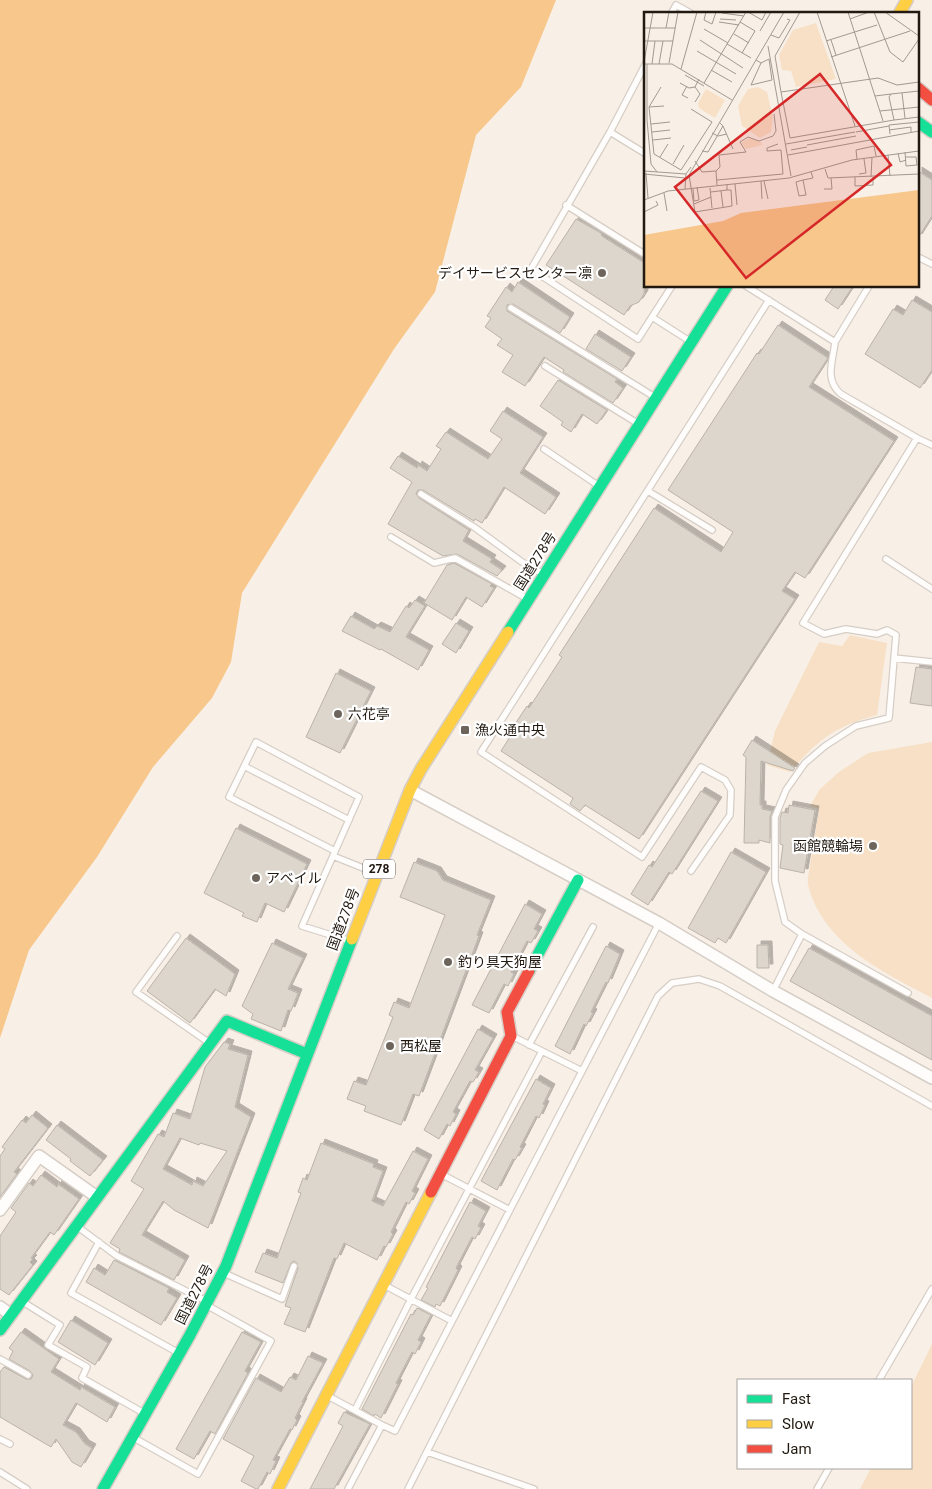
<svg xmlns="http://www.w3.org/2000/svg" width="932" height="1489" viewBox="0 0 932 1489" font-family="Roboto,'Noto Sans JP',sans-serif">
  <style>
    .green { fill: #f7e0c5 }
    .water { fill: #f7c78b }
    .building { fill: #ddd6cd; stroke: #bab3aa; fill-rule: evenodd; filter: url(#shadow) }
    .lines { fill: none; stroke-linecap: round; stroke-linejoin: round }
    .lane-casing { stroke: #d6cec6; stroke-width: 8 }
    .street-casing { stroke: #d6cec6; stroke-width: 14 }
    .fast-casing { stroke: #d6cec6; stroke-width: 14 }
    .slow-casing { stroke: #d6cec6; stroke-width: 14 }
    .jam-casing { stroke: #d6cec6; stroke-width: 14 }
    .lane { stroke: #fefdfb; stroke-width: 5.5 }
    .street { stroke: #fefdfb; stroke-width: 11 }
    .fast { stroke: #16e098; stroke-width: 11 }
    .slow { stroke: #ffcf43; stroke-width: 11 }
    .jam { stroke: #f24e42; stroke-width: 11 }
    .poi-dot { fill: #6d655c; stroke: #fff; stroke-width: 2 }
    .labels { text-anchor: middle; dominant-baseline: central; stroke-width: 4.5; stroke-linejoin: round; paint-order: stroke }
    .shield { fill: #fff; stroke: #645f58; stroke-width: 1 }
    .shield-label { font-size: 12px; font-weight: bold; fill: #221a11 }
    .poi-label { font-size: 14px; fill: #221a11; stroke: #fff; text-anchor: start }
    .street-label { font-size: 14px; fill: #221a11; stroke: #fff }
    .inset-road { fill: none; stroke: #a29a91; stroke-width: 1 }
    .view { fill: #d62828; fill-opacity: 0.15; stroke: #d62828; stroke-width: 2.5 }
    .inset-edge { fill: none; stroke: #221a11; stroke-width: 2.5 }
  </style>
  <defs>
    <filter id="shadow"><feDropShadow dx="4" dy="-4" stdDeviation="0" flood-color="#0004"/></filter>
  </defs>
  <rect width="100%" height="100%" fill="#f8f0e7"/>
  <path class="green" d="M850,635L887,643L877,715C835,726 818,740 790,772L767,765L775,731L819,642L842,646Z
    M932,742V998C883,972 823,944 808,885C807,879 809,872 810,866C813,847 816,828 819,809L810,806L820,789L839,772L868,753Z
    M932,1344V1489H860L871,1468H911V1387Z"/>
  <path class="water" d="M0,0H556L521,87L476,135L435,292L394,349L242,593L231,662L212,698L153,767L97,857L29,950L0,1038Z"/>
  <path class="building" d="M918,171L932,180V216L918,238Z
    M576,219L601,233L602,236L646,264L644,294L639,302L630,306L624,315L546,265Z
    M518,282L570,317L560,333L513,304L507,305V311L617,379L615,382L623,388L613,403L563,372L564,370L544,357L525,386L502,372L513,355L497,345L502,339L485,327L491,318L487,316L506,287L512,292Z
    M834,286H853L838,309L825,300Z
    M912,300L932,312V370L920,388L865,354L893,309L903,315Z
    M778,325L828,358L809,387L894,441L805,578L795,572L782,591L795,599L639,839L585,805L580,811L570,804L573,798L501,751L515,729L513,727L527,706L529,708L562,657L559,655L654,508L721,552L733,532L668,490L757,353L759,354Z
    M595,334L631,357L622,371L586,349Z
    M558,380L607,410L597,424L582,414L571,432L561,425L563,422L540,406Z
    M503,411L543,437L520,473L556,497L545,514L504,487L482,523L475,519L474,521L423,490H418L416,494L419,498L469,530L463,541L492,559L490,562L502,570L497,576L457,554L443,556L388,524L412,482L390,468L398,456L417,468L418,465L427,471L441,449L436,446L446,432L488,459L502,439L490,431Z
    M454,563L492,584L490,586L494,588L482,607L466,597L452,620L424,603L447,565Z
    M415,600L425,606L406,637L429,650L418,670L381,649L380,650L342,631L351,616L374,629L377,626L390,632L406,606L409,608Z
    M456,623L469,631L456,653L442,644Z
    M916,667L932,669V706L910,703Z
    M336,673L371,691L340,753L306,737Z
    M752,740L795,768L793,771L761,761L760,805H762V809L772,811L770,817V843L759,840V843H744L746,757L743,755Z
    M701,791L718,801L672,874L669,872L648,905L631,894L649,865L652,867Z
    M789,805L815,810L804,873L780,868L783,845L780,844V818L782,812L788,813Z
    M236,828L307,864L284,912L265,903L257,922L242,916L244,913L204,893Z
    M731,852L766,872L726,943L718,938L715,943L688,928Z
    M414,862L437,871L443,880L491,900L477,935L479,936L419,1096L413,1094L401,1125L364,1111L366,1106L347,1099L354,1081L366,1085L393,1017L389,1015L394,1002L409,1008L445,915L400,897Z
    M525,904L542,914L534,929L538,931L531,943L527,941L511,972L514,974L508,986L504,984L489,1013L472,1005Z
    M186,938L235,974L226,996L215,989L190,1023L147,991Z
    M272,943L303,958L288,989L298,993L291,1011L288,1010L281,1031L251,1019L253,1014L242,1006Z
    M757,945H768L769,968H757Z
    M606,946L620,954L608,983L606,982L591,1012L593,1013L586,1026L584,1024L570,1054L555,1046Z
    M809,948L932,1016V1060L790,981Z
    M478,1029L493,1038L475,1070L479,1072L473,1082L470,1081L453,1112L456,1114L450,1126L447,1124L439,1139L424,1130Z
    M224,1042L230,1044L228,1049L248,1055L235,1107L251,1117L208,1228L174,1210L163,1201L142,1235L185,1260L174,1280L119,1252L120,1249L110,1243L144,1189L131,1181L158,1134L164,1137L173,1113L190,1119L205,1067ZM180,1138L199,1145L200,1143L227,1151L203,1186L193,1181L192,1185L163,1169Z
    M536,1079L551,1088L543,1104L545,1105L539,1118L536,1116L520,1147L522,1148L515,1160L513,1159L497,1190L481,1181Z
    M32,1115L48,1128L14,1172L17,1174L0,1197V1156L5,1149L2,1147L22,1120L26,1123Z
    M57,1125L103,1160L90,1176L70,1161L71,1159L46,1140Z
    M321,1143L374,1164L373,1167L383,1171L372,1201L383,1206L413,1151L428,1159L412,1191L415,1193L409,1204L406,1202L391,1232L393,1234L386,1247L384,1246L377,1260L344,1243L337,1259L334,1258L305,1332L284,1324L291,1308L285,1306L298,1268L297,1263L294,1261L291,1263L283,1283L255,1272L263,1253L277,1258L301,1193L298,1192L303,1178L307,1180Z
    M41,1175L57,1187L58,1184L79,1199L54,1235L50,1232L31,1258L33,1259L30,1262L33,1265L9,1295L0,1289V1236L16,1212L11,1208L29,1183L33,1186Z
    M470,1202L486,1211L478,1226L481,1228L475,1239L472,1237L456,1268L458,1270L440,1306L436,1304L435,1307L421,1300L428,1288L426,1287Z
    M114,1260L169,1288L167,1292L177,1298L161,1325L86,1282L94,1268L105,1275Z
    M417,1308L431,1315L418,1340L421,1342L415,1354L412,1352L396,1383L398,1384L381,1418L375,1414L374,1416L362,1409L411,1314L413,1315Z
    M71,1320L108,1343L95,1365L58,1342Z
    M21,1332L59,1359L51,1372L80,1390L81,1387L115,1407L107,1422L76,1403L63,1425L76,1432L85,1444L92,1448L81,1467L72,1462L56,1439L51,1447L0,1417V1372L4,1367L26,1379H31L33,1375L30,1371L9,1359L13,1351L9,1348Z
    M242,1332L261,1342L245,1371L248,1373L215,1434L210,1431L194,1459L176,1449Z
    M308,1356L323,1363L302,1402H303L295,1418L297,1420L292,1430L290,1429L273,1460L276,1461L270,1474L267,1472L258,1489H256L241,1481L254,1456L223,1439L256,1378L281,1392L290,1377L296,1380Z
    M344,1412L370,1424L334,1489H310L343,1426L338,1423Z"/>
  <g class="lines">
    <defs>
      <path id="lane" d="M671,14L676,5L692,14
        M646,63L610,132L531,269L638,339L652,317
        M610,132L646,154
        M566,205L646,255
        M918,257L932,264
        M672,286L652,317L688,340
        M746,286L835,342L869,286
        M511,308L653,396
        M835,342C833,361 824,380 841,394L917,438L803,623L824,634L846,629L877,634L887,630L896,635L889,718L856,726L825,746L805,763L786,790L775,817V881L785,922L802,934L908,993
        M545,366L637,423
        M917,438L932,445
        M544,449L596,484
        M648,491L712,530
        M421,494L474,527L522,562L540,572
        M391,537L434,563L455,558L524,597
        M886,559L932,589
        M894,658L932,662
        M244,766L349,820
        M335,851L229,797L256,742L359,797L302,926L347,940
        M333,856L373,872
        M691,871L730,815L731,790L725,780L701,767L642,857L481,752L769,300
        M177,936L136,992L208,1042
        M773,991L802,934
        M512,1036L582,1071
        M529,1045L593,927
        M441,1174L510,1210
        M78,1227L117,1256L204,1300
        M99,1242L71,1293L175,1351
        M226,1274L282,1299L294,1266
        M386,1286L452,1321
        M23,1302L60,1325L48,1345L87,1367L82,1378L142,1412
        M0,1359L28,1375
        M879,1380L932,1289
        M328,1396L382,1425L348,1489
        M355,1410L411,1299L542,1051
        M382,1425L395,1431L659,923
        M0,1439L10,1444
        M136,1439L198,1474L271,1341L210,1307
        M427,1452L534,1489
        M0,1472L27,1489
        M408,1489L658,996L672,983L699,979L720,986L932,1106
        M817,1489L829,1468"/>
      <path id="street" d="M410,790L659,923L773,991L932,1078
        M0,1210L39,1156L97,1197
        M0,1307L11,1315"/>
      <path id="fast" d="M918,122L932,132
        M508,632L727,286
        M529,971L578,880
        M0,1330L227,1021L307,1054
        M103,1489L190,1335L226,1266L352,939"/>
      <path id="slow" d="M899,14L907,0
        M352,939L410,790L421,769L508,632
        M278,1489L431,1192"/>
      <path id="jam" d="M918,88L932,100
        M431,1192L511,1036L507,1012L529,971"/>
    </defs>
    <use href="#lane" class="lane-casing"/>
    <use href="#street" class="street-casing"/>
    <use href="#fast" class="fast-casing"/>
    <use href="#slow" class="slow-casing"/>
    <use href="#jam" class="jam-casing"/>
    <use href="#lane" class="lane"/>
    <use href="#street" class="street"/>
    <use href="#fast" class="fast"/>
    <use href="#slow" class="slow"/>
    <use href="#jam" class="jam"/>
  </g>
  <g class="poi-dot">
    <circle cx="602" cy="273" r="5"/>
    <circle cx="338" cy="714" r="5"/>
    <rect x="460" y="725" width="10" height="10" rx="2.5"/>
    <circle cx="873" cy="846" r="5"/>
    <circle cx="256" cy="878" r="5"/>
    <circle cx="448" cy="962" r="5"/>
    <circle cx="390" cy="1046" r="5"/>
  </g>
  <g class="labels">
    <rect class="shield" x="363" y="859.5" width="32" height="19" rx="4"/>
    <g class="shield-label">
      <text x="379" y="869">278</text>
    </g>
    <g class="poi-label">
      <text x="592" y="273" text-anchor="end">デイサービスセンター凛</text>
      <text x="348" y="714">六花亭</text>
      <text x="475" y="730">漁火通中央</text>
      <text x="863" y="846" text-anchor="end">函館競輪場</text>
      <text x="266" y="878">アベイル</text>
      <text x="458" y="962">釣り具天狗屋</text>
      <text x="400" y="1046">西松屋</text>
    </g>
    <g class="street-label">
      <text transform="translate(535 561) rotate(-58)">国道278号</text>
      <text transform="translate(343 919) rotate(-69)">国道278号</text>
      <text transform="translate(194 1294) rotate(-63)">国道278号</text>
    </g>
  </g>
  <g transform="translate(644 12)">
    <rect width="275" height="275" fill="#f8f0e7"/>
    <path d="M172,11L192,67L152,75L147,59L138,58L135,43L149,18ZM114,75L123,80L129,106L127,120L116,126L98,114L94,94L104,77ZM62,77L81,88L71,106L55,96L54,91ZM105,126L117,130L118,133L102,137L97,131Z" fill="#f7e0c5"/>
    <path d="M275,178V275H0V223L79,209L97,201Z" fill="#f7c78b"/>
    <path class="inset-road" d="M62,0L60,8L68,12L72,0M104,0L118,8L122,0M156,0L131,44L137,80L234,66L253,73L275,70M173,0L211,114M204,0L239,109M230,0L246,40L259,50L275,27M241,0L275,24M78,1L100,4M76,7L92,8M206,7L225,0M75,10L95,13M96,10L111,19L98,41M0,16H31M22,16L25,0M60,17L84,31M116,19L127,0M90,22L105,31M127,23L135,26L146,8L143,7M56,28L99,56M187,28L192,43M0,29H29M182,29L233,13M83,32L107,46M124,34L147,164M53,39L92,62M187,45L266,19M112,48L117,51L107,73L128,68L125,47L117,51M0,50L9,0M25,51L34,0M0,52H28L88,88M3,52V108L7,152L13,160M8,52L11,29M15,52L19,29M37,57L53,0M67,58L88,70M41,63L60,74M36,71L45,76L51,75L55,67M60,71L102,0M43,74L38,83L44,86M17,75L5,95L10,142L37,158L68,110L47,97M51,75L56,82L51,90M275,79L247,82L245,85L250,108L275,105M137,80L146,126L250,108M258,81L261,106M231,84L247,82M5,95L20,94M236,99L275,95M7,112L26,110M79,114L89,137M245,118L267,115V120M8,120L26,118M212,120L245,114M68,121L74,124L83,122M246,122L245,113L275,110M9,128L27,126M142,132L211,120M163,133L212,124M147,138L163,135M58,139L64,140L79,114L75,110M261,140L262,154L273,153L272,145H262M254,141L256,150L262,148M144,143L275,119M244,143L246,164M16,145L24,132M213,147L212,138L230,134L232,144M51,149L58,160L72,159L73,173M29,152L40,133M181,157L184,166L275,162M0,159L42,162M72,159L76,155L75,143L102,140L96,130L104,125L115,129L129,124L132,119L130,102M2,161L4,186M0,162L41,166M215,162L222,161L220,147M211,165V174L229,173V165M227,165L228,145M73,168L139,162L137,138L123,139V136L134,132M159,168L162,183L155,184L152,170L159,168L169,166L167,160M117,169L118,187M120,169L124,187M91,172L93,193M66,176L68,196M41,177L42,162L47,155M49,177L50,189L55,188L53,175M180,177H188L187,166M83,178H87L88,194L51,200L45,163L140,0M77,179L79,195M67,180L83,178V172M20,181L23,199M0,188L24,179L145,166L208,148L275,139M50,192L67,185M0,200L14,193L12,189"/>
    <path class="view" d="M176,62L247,153L102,266L31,175Z"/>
    <rect width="275" height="275" class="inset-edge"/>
  </g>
  <rect x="737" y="1379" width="175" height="90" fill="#ffffff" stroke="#a7a3a0"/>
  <rect x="747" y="1395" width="25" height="8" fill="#16e098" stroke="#a7a3a0"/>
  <text x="782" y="1404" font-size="15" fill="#221a11">Fast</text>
  <rect x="747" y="1420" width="25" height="8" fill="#ffcf43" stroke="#a7a3a0"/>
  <text x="782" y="1429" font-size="15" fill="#221a11">Slow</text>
  <rect x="747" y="1445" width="25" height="8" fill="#f24e42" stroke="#a7a3a0"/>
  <text x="782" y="1454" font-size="15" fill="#221a11">Jam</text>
</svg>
